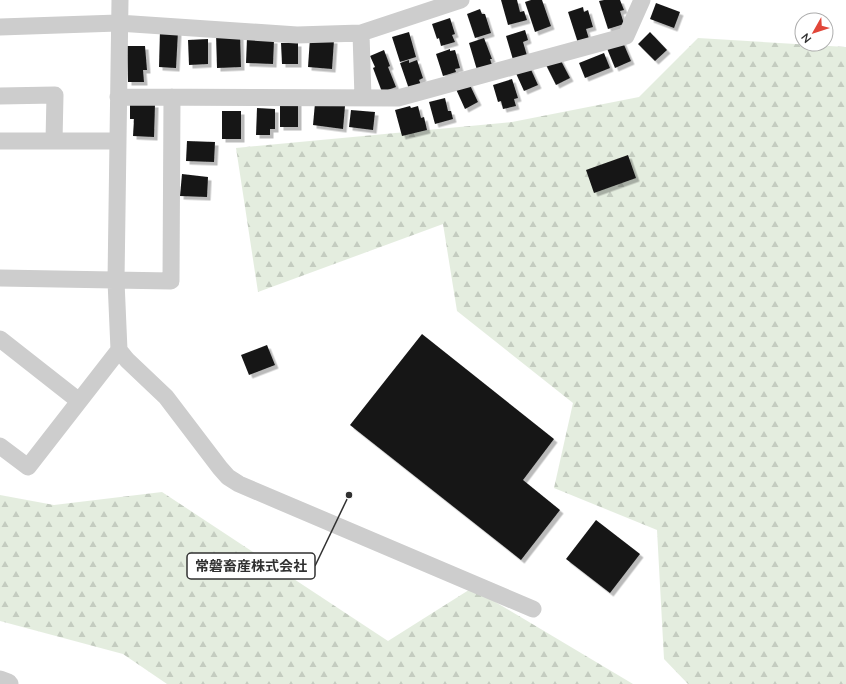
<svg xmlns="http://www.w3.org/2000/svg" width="846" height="684" viewBox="0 0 846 684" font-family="Lato,'Noto Sans JP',sans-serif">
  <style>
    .forest { fill: url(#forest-firs) }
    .building { fill: #171717; filter: url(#shadow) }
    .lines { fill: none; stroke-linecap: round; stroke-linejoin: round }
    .minor { stroke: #cdcdcd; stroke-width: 17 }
    .tertiary { stroke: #cdcdcd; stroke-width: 21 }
    .leader { fill: none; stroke: #303030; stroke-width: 1.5 }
    .callout-dot { fill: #303030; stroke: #fff; stroke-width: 1.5 }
    .callout { fill: #fff; stroke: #303030; stroke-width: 1.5 }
    .callout-label { font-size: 14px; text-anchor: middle; font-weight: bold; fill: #303030 }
  </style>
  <defs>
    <pattern id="forest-firs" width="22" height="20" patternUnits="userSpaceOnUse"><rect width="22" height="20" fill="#e4eddf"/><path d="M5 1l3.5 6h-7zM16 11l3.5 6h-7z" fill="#c4ccc0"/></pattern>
    <filter id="shadow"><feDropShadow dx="3.5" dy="3.5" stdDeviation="0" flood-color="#0004"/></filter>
  </defs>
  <rect width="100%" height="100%" fill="#fff"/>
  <path class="forest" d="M698,38L846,47V684H688L664,659L657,530L554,488L573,403L457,311L443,224L258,292L236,148L512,122L639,97Z
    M162,492L388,641L472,588L633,684H167L123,654L0,621V495L54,505Z"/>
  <path class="building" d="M501,0H517L520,12L524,11L527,20L508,25Z
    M531,0H542L551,26L535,32L525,2Z
    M604,0H620L624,10L620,11L624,24L608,29L599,1Z
    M656,3L680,12L674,28L650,19Z
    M583,7L584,12L588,10L593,27L586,29L589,39L578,43L568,12Z
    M480,9L482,14H485L491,33L475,38L467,14Z
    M450,18L455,34L452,35L455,42L441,46L439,38L437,39L432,24Z
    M160,30L178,31L176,68L159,67Z
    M525,30L528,40L523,42L528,59L514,63L506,36Z
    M409,32L416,57L400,62L392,37Z
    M650,32L667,50L655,61L638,44Z
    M216,34H240L241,67L217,68Z
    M247,38L274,40L273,64L246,63Z
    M310,38L334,40L332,69L308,67Z
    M484,38L492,59H490L492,65L477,70L469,43Z
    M208,39V64L189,65L188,40Z
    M622,40L631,61L615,68L606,46Z
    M281,43H298V64H282Z
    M127,46H145L147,70H143L144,82H128Z
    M450,49V51L455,50L460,68L455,69L456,72L443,76L436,54Z
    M384,50L390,66L388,67L396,87L382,92L373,68L375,67L370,56Z
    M604,53L610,68L585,78L579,63Z
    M559,57L570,78L556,85L545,63Z
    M409,60V63L417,60L423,78L419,80L421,85L409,89L400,63Z
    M528,63L538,85L524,91L514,69Z
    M512,79L518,98L514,99L516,106L503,109L501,101L498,102L493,85Z
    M468,81L478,102L465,109L455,87Z
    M445,98L448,111H451L453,119L435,124L429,102Z
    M280,101H298V127H280Z
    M130,103L155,104L154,137L133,136L134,119H130Z
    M315,103L345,106L343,129L313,125Z
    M410,106L411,108L418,106L421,118L424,117L427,130L402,136L395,110Z
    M257,108L275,109V129H270V135H256Z
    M351,110L375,112L373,130L349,127Z
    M222,111H241V139H222Z
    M187,141L215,142L214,162L186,161Z
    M628,155L636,178L594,193L586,170Z
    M182,174L208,177L207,197L180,196Z
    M422,334L554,439L523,480L560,510L521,560L350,425Z
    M267,345L275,365L249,375L241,355Z
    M596,520L640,554L610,593L566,559Z"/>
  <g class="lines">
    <path class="minor" d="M120,0L116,281L119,350L127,360L166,397L220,468L228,477L239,484L533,609
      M0,27L118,23L297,35L361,33L461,0
      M361,33L363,98
      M0,96L55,95L54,141
      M118,97L398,98L626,36L642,0
      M0,141H118
      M0,278L171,281L172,97
      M0,339L79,401
      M0,446L28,467L119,350"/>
    <path class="tertiary" d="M0,681L8,684"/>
  </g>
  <path class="leader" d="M349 495L315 566"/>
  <circle class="callout-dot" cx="349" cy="495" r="4"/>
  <rect class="callout" x="187" y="553" width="128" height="26" rx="4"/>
  <g class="callout-label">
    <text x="251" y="571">常磐畜産株式会社</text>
  </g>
  <g transform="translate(814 32) rotate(231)"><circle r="19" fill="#ffffff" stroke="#acacac"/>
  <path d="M0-3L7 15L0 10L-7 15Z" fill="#e14639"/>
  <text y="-6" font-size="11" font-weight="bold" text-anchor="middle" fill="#303030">N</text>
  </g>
</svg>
